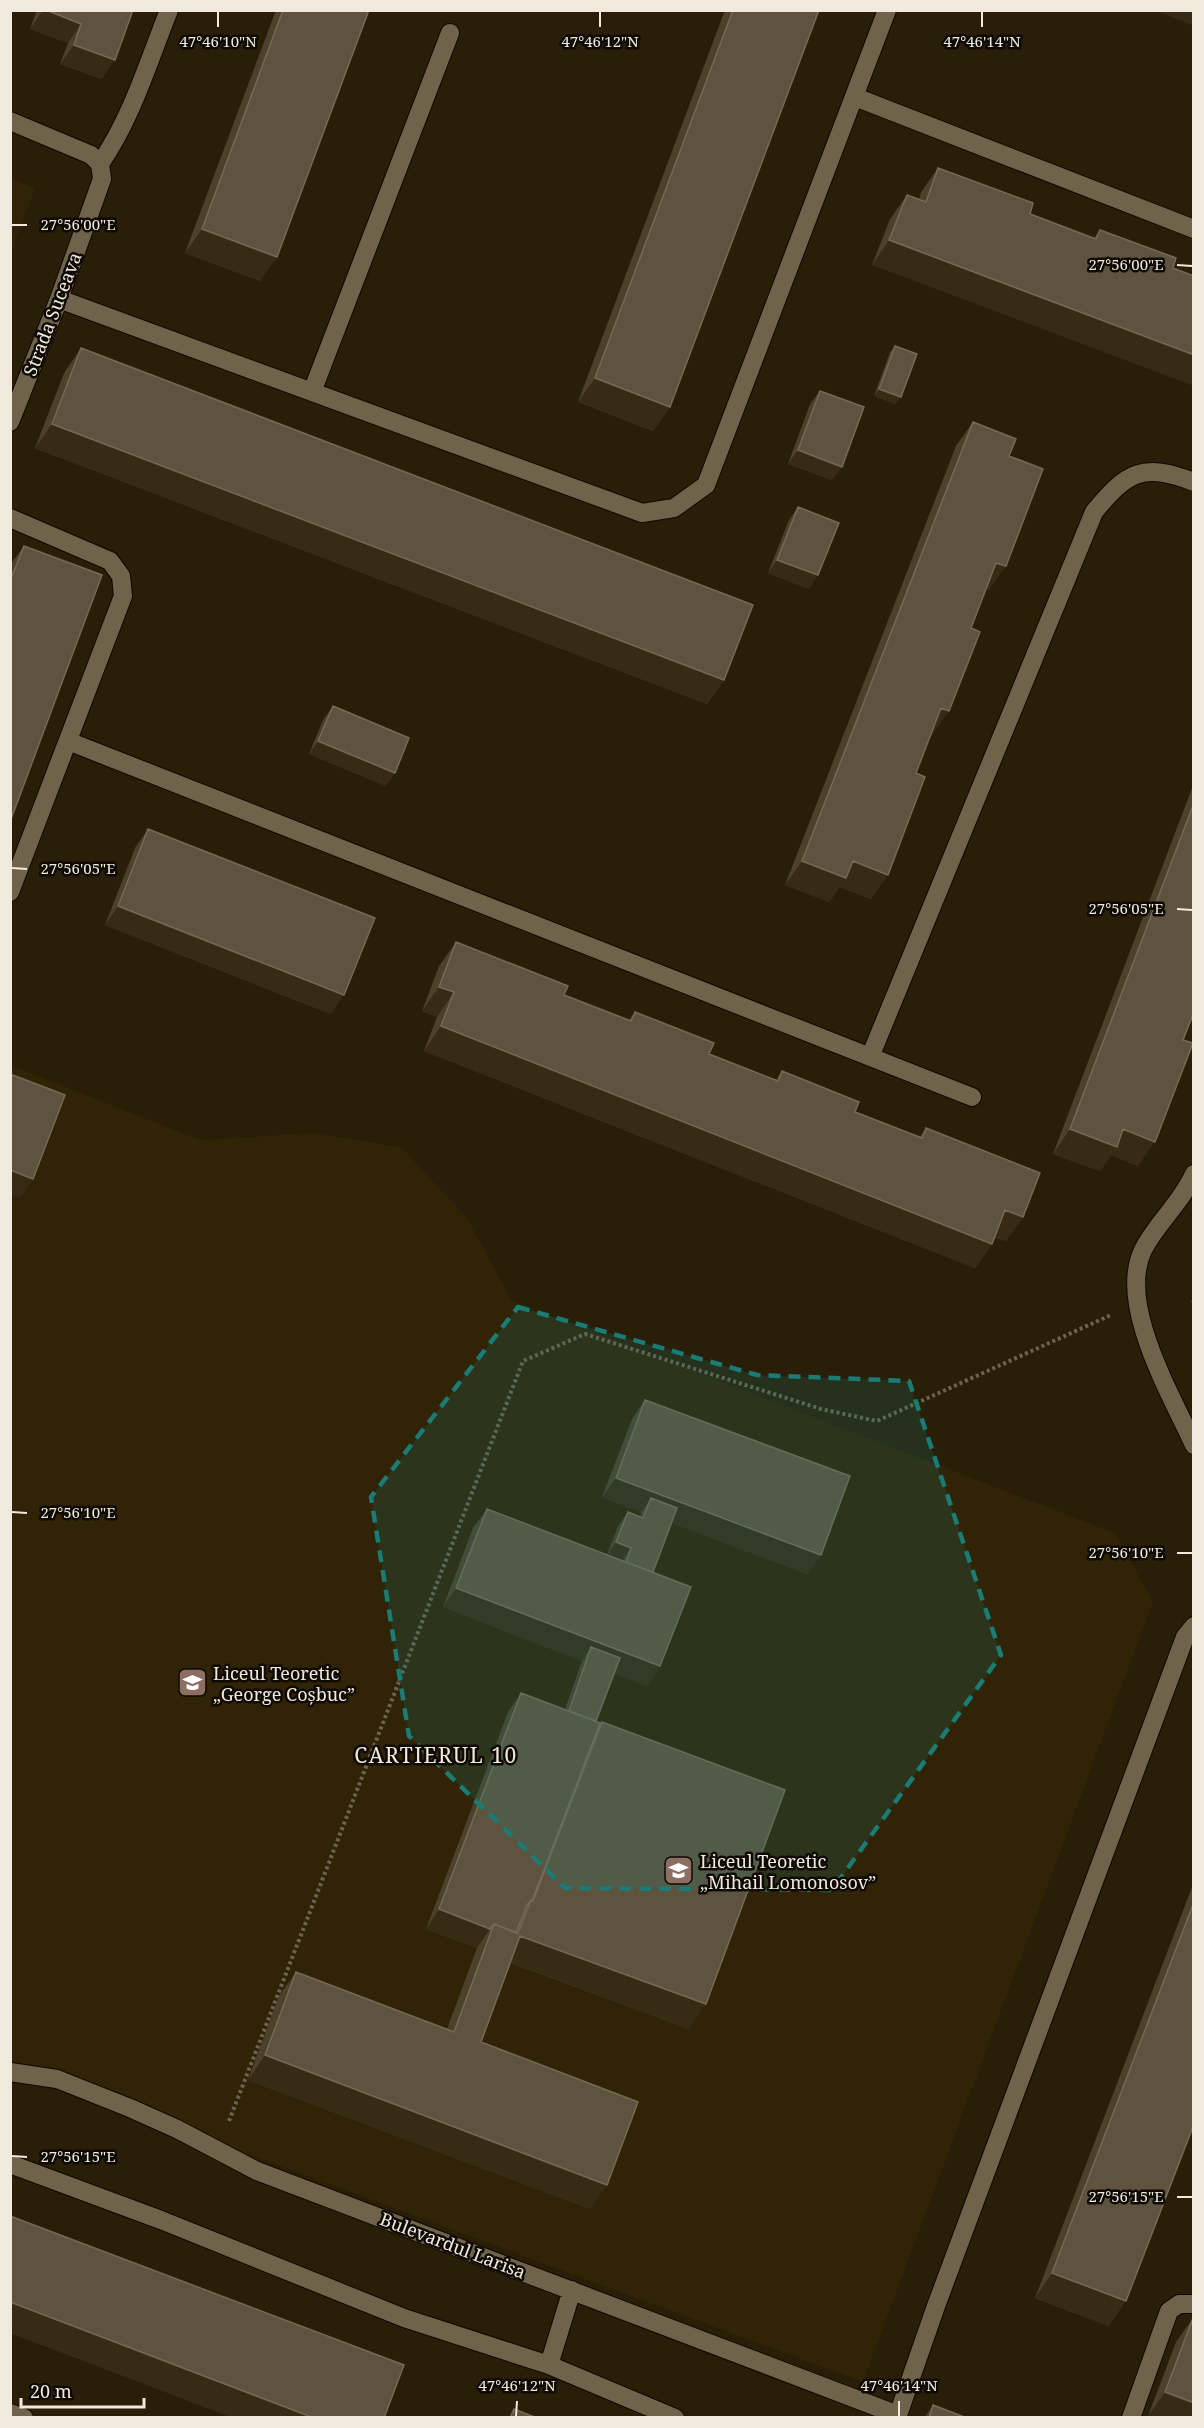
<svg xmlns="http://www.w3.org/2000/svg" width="1204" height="2428" viewBox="0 0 1204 2428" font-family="'Noto Serif',serif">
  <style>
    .built { fill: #312305 }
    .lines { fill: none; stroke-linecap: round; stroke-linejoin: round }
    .minor-casing { stroke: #110700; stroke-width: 20 }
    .path { stroke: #6d6350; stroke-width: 4; stroke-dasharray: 3 3; stroke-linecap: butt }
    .minor { stroke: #70634b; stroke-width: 18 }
    .wall { fill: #4c412b }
    .shaded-wall { fill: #372b15 }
    .building { fill: #5e533e; stroke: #756a57; stroke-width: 1.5 }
    .marked { fill: #1a7c74; fill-opacity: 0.2; stroke: #1a7c74; stroke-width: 4.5; stroke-dasharray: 12 8; stroke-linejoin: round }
    .ticks { fill: none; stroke: #f1e9dc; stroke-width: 2 }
    .labels { text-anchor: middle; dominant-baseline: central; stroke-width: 5; stroke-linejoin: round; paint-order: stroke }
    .street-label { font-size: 18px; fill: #f1e9dc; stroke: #0e0902 }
    .poi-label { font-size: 18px; fill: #f1e9dc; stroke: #0e0902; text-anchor: start }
    .quarter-label { font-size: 21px; letter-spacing: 1.5px; fill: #f1e9dc; stroke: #0e0902 }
    .ticks-label { font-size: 15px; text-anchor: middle; fill: #f1e9dc; stroke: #0e0902; stroke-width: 5; stroke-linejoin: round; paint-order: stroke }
  </style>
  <rect width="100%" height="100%" fill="#291e07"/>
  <path class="built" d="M11,178L35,188L11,252Z
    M10,1065L200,1140L313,1133L401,1147L467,1218L512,1301L1115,1533L1153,1602L863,2382L11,2066Z"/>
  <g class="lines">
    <defs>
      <path id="minor" d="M855,97L1194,229
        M10,121L91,155L100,164L102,179L59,299L10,422
        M100,164C132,117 148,63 169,10
        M59,299L642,513L674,508L706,485L887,10
        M312,392L450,33
        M10,518L110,561L121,576L123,596L10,892
        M68,741L972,1097
        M870,1057L1094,512C1127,472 1142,462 1194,482
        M1194,1174C1180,1205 1157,1222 1143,1250C1117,1304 1171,1394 1194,1445
        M10,2072L57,2079L130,2108L177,2129L257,2171L898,2415
        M10,2164L161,2220L404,2318L549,2365L675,2418
        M549,2365L572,2290
        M10,2413L24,2418
        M897,2418L936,2306L1185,1637L1194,1626
        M1131,2418L1169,2311L1179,2304H1194"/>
    </defs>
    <use href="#minor" class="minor-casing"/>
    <path class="path" d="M229,2121L523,1361L585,1334L821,1409L877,1421L1111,1315"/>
    <use href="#minor" class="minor"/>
  </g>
  <path class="wall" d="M37,10H133L102,79L60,64L68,43L30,29Z
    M276,10H369L260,281L185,253Z
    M725,10H819L670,407L653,431L578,402Z
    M938,168L1030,214L1094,238L1100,230L1173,268L872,265L890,219L907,195L919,200L921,192Z
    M895,346L896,404L874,396L890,352Z
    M81,348L724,680L707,704L35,448L64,373Z
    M820,391L832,480L788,464L810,404Z
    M973,422L1009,456L989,590L986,589L932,735H931L916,773L871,899L840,887L829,902L785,885L956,446Z
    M798,507L809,589L768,573L789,520Z
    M24,546L10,822V565Z
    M333,706L386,786L309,754L323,720Z
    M1194,783V1012L1138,1166L1111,1155L1100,1171L1053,1154Z
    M148,829L331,1014L105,925L135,848Z
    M456,942L564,995L629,1020L635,1012L709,1054L776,1080L782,1071L855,1112L920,1137L926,1128L1023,1217L1006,1241L994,1237L992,1244L975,1268L424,1051L437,1017L422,1011L439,966Z
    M1194,1297V1308L1191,1301Z
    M645,1400L821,1555L807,1574L672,1523L653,1572L660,1666L647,1686L614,1673L596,1721L599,1726L602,1722L689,2029L511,1963L481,2042L590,2209L248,2080L279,1996L296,1972L447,2029L477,1948L426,1929L508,1712L521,1693L565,1709L582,1661L443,1607L473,1528L487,1509L607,1555L618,1526L628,1512L640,1517L641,1512L602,1497L632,1419Z
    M1194,1882V2124L1109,2326L1035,2298Z
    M1193,2318L1194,2418H1150L1148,2416L1176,2342Z
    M933,2405L967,2418H924Z"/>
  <path class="shaded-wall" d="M43,10H46L81,24L68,43L30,29Z
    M1154,10H1194V26Z
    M74,45L115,60L102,79L60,64Z
    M202,229L277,257L260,281L185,253Z
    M889,240L1194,355V386L872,265Z
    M595,378L670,407L653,431L578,402Z
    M879,389L901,397L896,404L874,396Z
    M52,424L724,680L707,704L35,448Z
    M798,450L842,467L832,480L788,464Z
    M777,560L818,575L809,589L768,573Z
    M996,563L1006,566L989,590L979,587Z
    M941,708L949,711L932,735L924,732Z
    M318,741L395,773L386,786L309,754Z
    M802,861H853L888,875L871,899L840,887L829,902L785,885Z
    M118,906L344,995L331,1014L105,925Z
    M439,987L454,992L437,1017L422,1011Z
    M441,1026L992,1244L975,1268L424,1051Z
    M1070,1129H1123L1155,1142L1138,1166L1111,1155L1100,1171L1053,1154Z
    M10,1170L33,1179L20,1198L10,1194Z
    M1005,1210L1023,1217L1006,1241L988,1234Z
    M616,1478L821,1555L807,1574L645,1513L651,1498L641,1512L602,1497Z
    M616,1542L631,1548L622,1561L607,1555Z
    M456,1588L660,1666L647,1686L586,1662L591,1647L582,1661L443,1607Z
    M439,1909L490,1929L477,1948L426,1929Z
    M520,1936L706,2004L689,2029L504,1960Z
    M265,2055L607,2185L590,2209L248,2080Z
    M1052,2273L1126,2301L1109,2326L1035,2298Z
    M10,2302L314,2418H233L10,2333Z
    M1165,2392L1194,2403V2418H1150L1148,2416Z"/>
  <path class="building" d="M46,10H133L115,60L74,45L81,24Z
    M283,10H369L277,257L202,229Z
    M733,10H819L670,407L595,378Z
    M938,168L1033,203L1030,214L1096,239L1100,230L1176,258L1173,268L1194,276V355L889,240L907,195L926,202Z
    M895,346L917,354L901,397L879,389Z
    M81,348L753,605L724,680L52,424Z
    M820,391L864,407L842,467L798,450Z
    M973,422L1016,439L1009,456L1043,469L1006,566L996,563L971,628L980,632L949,711L941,708L916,773L925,777L888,875L853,861L846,878L802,861Z
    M798,507L839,523L818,575L777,560Z
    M24,546L102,575L10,822V581Z
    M333,706L409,738L395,773L318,741Z
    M1194,803V1012L1183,1040L1193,1043L1155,1142L1123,1129L1117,1147L1070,1129Z
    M148,829L375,918L344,995L118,906Z
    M456,942L568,986L564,995L613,1014L631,1021L635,1012L714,1043L709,1054L778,1081L782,1071L859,1102L855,1112L922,1138L926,1128L1040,1173L1023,1217L1005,1210L992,1244L441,1026L454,992L439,987Z
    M10,1074L65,1095L33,1179L10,1170Z
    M645,1400L850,1476L821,1555L616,1478Z
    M651,1498L677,1508L653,1572L626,1562L631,1548L616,1542L628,1512L643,1518Z
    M487,1509L691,1587L660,1666L456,1588Z
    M591,1647L620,1658L596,1721L569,1711Z
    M521,1693L600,1723L532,1901L531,1900L527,1905L516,1933L494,1924L490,1929L439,1909Z
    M602,1722L785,1790L706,2004L520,1936L481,2042L638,2102L607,2185L265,2055L296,1972L454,2032L494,1924L518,1933L531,1900L533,1901Z
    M1194,1902V2124L1126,2301L1052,2273Z
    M10,2216L404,2365L384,2418H314L10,2302Z
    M1193,2318H1194V2403L1165,2392Z
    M933,2405L967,2418H929Z
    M514,2409L537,2418H510Z"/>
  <path class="marked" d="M518,1307L757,1375L909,1381L1001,1655L832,1890L565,1888L409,1736L371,1497Z"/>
  <path class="ticks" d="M218,27V12M600,27V12M982,27V12M12,225H27M1177,265L1192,266M12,868L27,869M1177,909L1192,910M12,1512L27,1513M1177,1553H1192M12,2156L27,2157M1177,2197H1192M516,2416L517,2401M899,2416V2401"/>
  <defs>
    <symbol id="school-square" viewBox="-11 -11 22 22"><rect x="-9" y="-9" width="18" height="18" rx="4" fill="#8d6e63" stroke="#0e0902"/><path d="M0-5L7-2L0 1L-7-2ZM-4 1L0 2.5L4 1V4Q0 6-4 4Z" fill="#fff"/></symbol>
  </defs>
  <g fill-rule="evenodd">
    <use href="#school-square" x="176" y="1666" width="33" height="33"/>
    <use href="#school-square" x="662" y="1854" width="33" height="33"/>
  </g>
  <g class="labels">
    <g class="street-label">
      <text transform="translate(52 314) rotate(-69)">Strada Suceava</text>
      <text transform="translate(453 2245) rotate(21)">Bulevardul Larisa</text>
    </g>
    <g class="poi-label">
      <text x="213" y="1673">Liceul Teoretic<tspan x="213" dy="21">„George Coșbuc”</tspan></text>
      <text x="700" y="1861">Liceul Teoretic<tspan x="700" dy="21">„Mihail Lomonosov”</tspan></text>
    </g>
    <g class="quarter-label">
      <text x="436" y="1755">CARTIERUL 10</text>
    </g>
  </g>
  <g class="ticks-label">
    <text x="218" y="47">47°46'10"N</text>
    <text x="600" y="47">47°46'12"N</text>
    <text x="982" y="47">47°46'14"N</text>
    <text x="78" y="230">27°56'00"E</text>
    <text x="1126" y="270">27°56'00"E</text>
    <text x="78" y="874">27°56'05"E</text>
    <text x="1126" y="914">27°56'05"E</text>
    <text x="78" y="1518">27°56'10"E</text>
    <text x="1126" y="1558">27°56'10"E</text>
    <text x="78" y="2162">27°56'15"E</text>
    <text x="1126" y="2202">27°56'15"E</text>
    <text x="517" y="2391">47°46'12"N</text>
    <text x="899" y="2391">47°46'14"N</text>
  </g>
  <rect width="1204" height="2428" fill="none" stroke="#f1e9dc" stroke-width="24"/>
  <path d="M21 2398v9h123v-9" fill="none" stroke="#f1e9dc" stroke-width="3"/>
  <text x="30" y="2398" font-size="18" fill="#f1e9dc" stroke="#0e0902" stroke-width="4.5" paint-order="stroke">20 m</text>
</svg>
